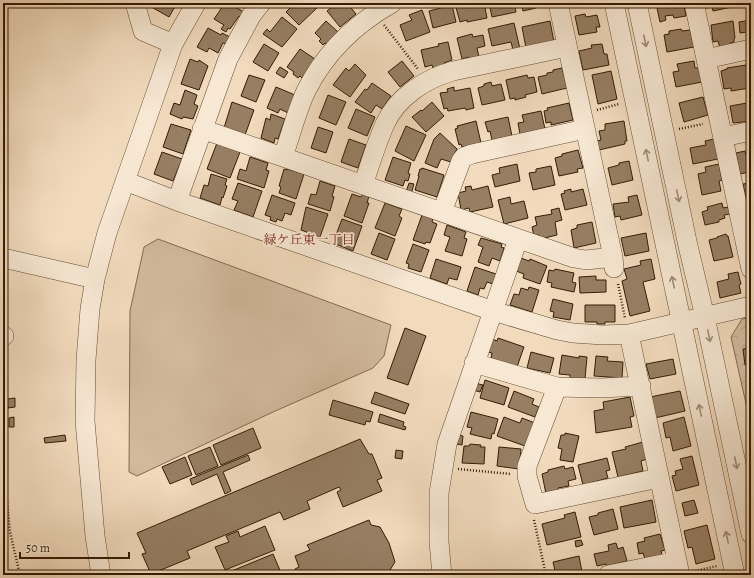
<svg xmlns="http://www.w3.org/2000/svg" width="754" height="578" viewBox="0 0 754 578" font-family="Alegreya,'Noto Serif JP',serif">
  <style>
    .green { fill: #d2ba9d; stroke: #836a50 }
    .forest { fill: url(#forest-crowns); stroke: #836a50 }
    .building { fill: #977f64; stroke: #341b03 }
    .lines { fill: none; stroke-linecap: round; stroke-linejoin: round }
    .minor-casing { stroke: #644b32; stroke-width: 20 }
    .path { stroke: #341b03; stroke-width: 2.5; stroke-dasharray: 1 2; stroke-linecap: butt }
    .minor { stroke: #f7e8d4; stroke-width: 19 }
    .oneway { stroke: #9f8c76 }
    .labels { text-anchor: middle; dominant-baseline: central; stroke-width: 3.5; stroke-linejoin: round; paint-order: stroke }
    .neighbourhood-label { font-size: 13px; fill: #7a1f14; stroke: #f7e8d4 }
  </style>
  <defs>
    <pattern id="forest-crowns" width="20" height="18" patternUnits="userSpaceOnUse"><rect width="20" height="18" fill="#d2ba9d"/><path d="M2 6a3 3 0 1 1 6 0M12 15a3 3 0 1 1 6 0" fill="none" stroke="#b59f86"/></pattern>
  </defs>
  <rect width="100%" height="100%" fill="#f2dbbd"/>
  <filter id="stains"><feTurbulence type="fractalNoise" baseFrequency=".005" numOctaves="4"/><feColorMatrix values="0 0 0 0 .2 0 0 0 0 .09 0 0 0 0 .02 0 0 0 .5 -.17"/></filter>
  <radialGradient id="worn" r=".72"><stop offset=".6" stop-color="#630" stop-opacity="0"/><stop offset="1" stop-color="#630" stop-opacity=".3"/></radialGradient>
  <path class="green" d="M158,239L391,325L384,356L373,368L273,412L137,476L129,472L130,311L144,247Z"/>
  <path class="forest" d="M751,317V426L731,337L742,319Z"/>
  <path class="building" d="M150,3H177L169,17L148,5Z
    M225,3L232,7L233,6L244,12L241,17L239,16L230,29L228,28L226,32L221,29L224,25L214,19Z
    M292,3H317L319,6L299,25L286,12L291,7L290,5Z
    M337,3H347L356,14L340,27L327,11Z
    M458,3H484L487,18L467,22V20L460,22L455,4Z
    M489,3H514L516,12L492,17Z
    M521,3H540V4L535,5L536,8L523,11Z
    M656,3H681V6L684,5L686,16L674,18L673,15L665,16L666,20L660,22Z
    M704,3H731L732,7L713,11L712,7L706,8Z
    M452,5L456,22L433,28L429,11Z
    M422,10L430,32L406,41L400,25L412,20L409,15Z
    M585,14L586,17L597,15L600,27H596L597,32L579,35L575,16Z
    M750,16H751V40H749L747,32L740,33L739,22L751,20Z
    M282,17L297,29L282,47L263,34L267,29L270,32Z
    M326,21L338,32L326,44L325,43L323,45L319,41L321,39L315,33Z
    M550,21L554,42L526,48L522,27Z
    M733,21L735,38L734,39V42L730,43V46L720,48L718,41L713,42L711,25Z
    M514,23L520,49L513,50L511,42L492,46L488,29Z
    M208,28L221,35L222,33L230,37L227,44L223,43L218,53L209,48L207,52L197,47Z
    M681,29L682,31L690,30L694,47L667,52L664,35L669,34V31Z
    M472,34L473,37L483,35L485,46L477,48L479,57L470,59L469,57L462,59L457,38Z
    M448,42L452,60L444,63L445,65L433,68L432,65L425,67L421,50L439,46L438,44Z
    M264,44L279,53L268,71L253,62Z
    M602,44L604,54H607L609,65L583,70L579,51L592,48L591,45Z
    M300,49L315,59L302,78L300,76L298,78L293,74L294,72L287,67Z
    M190,59L198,62L199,60L208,66L199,90L181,84Z
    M402,61L414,76L400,87L388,72Z
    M694,61L695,68H700L702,82L676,87L673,72L679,71L677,64Z
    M355,64L366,75L350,97L333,85L346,68L349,71Z
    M746,65L750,88L731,91V88L724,89L721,71L727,69V68Z
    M280,67L288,72L284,78L276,73Z
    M562,68L567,88L542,94L538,77L547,75V73L553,72V70Z
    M611,71L617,99L598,104L592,75Z
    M249,75L265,80L256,102L241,96Z
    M527,75L528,78L534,77L537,92L525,95L526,97L515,100V98L510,99L506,80Z
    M491,82L492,86L501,84L505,100L482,105L478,88L484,86V84Z
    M372,83L391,96L382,109L376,105L371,113L355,102L365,89L367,90Z
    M276,87L295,95L288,113L280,109L278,113L267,108Z
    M454,87V91L470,88L474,108L466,110L465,108L448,111L447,108L444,109L440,93L448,92L447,89Z
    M185,90L197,95L194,104L198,106L193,119L183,117L182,119L170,114L174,103L180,105Z
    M328,95L346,102L336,125L319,118Z
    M703,97L708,115L684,122L679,103Z
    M232,102L254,110L245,135L224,128Z
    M432,102L444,116L426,132L412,117L421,110L422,111Z
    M569,103L573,120L551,125V122L546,123L544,111L548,110L547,108Z
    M747,103L748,105L751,104V121L733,123L730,106Z
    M356,109L375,117L367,136L348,128Z
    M541,111L545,129L520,134L518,123L524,122L522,115Z
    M271,114L285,119L278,139L275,138L274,143L261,138L266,118L270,120Z
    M508,117L512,136L492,140L490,131L488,132L485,122Z
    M476,121L481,143L462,147L461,144L459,145L455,129L458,128L457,126Z
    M624,121L627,141H625V144L599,150L597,141L601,140L599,131L605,130V124Z
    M171,124L191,130L183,154L163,147Z
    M406,126L426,135L414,161L395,151Z
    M318,127L333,132L326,153L311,148Z
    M440,133L457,149L451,162L441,159L437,168L425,163L434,139Z
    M349,139L366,145L358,168L341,162Z
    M714,139L718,159L693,164L690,148L706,145L705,141Z
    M217,143L240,152L230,178L207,169Z
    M578,150L583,168L577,169L578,172L559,176L555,158L562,156V154Z
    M745,151L746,155L751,154V169H749V172L740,174L736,153Z
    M162,152L182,159L173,181L154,174Z
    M250,157L268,163L266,170L269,171L264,188L237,179L240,169L246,171Z
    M393,157L411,163L408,173L410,174L408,181L405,180L403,186L385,180Z
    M629,161L633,180L612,185L608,168L619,165V163Z
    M517,164L520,181L495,187L492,175L500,173L499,168Z
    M719,164L722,180L719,181L721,191L702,195L698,174L706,172L705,167Z
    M551,166L555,185L533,190L529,173L536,172V169Z
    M422,168L444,175L437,197L415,190L419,176H418L420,169H422Z
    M284,169L287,170V169L304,174L296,199L279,193L281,187L279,186Z
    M211,174L227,179L225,185L227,186L223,198L222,197L220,205L200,198L204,185L208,186Z
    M320,181L335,186L332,196L334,197L330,211L308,204L311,194L316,195Z
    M238,183L262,191L253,217L234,210L238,201L232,199Z
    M409,183L414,184L411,194L406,192Z
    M751,183V198L746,199L743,184Z
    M471,186L472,190L488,186L493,207L470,212L469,208L461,210L458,193L466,191L465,187Z
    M571,189V192L583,189L587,205L565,210L561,194L565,193L564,191Z
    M352,194L361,197L363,194L369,196L367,203H369L362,223L344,216Z
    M272,195L295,203L291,215L285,213L282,221L277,219L276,222L270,220L271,217L265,215Z
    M637,195L642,215L621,220L620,216L615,217L613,204L629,202L628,197Z
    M510,197L511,204L524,201L528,218L504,224L498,200Z
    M385,203L402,209L399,216L402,218L395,236L375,228Z
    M722,203L723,208L728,207L730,214L724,215L725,218L719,220V222L705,225L702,212L708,210L707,207Z
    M306,207L328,214L320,237L301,230Z
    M559,208L562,220L555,222L557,235L540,239L539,235L534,236L532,227L537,225L535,217L552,214L551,210Z
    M422,215L433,218L432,222L437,224L430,243L426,242L425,244L413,240Z
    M342,219L362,226L353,251L333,243Z
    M592,222L596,243L574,248L571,230L577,228V225Z
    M447,225L466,232L464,238L467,239L462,256L445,251L450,237L444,235Z
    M379,233L395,239L387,260L371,254Z
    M646,233L649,251L625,256L621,238Z
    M726,234L727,236H728L733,257L714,261L709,240L717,238V237Z
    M481,238L502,244L501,247L504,248L500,261L492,258L489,266L478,262L483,247L478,245Z
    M413,244L429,250L421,272L408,268L409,264L406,263Z
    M521,258L529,261L530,259L547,266L540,284L523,278L524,274L516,271Z
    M436,259L461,267L457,280L449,278L447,284L430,278Z
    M651,259L655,279L643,282L650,311L630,316L622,281L627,279L624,269L641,265L640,261Z
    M475,267L496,274L493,284L487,282L484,289L480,288L478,295L467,291Z
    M555,269L574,273L572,282L576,283L574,292L551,287L552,283L547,282L549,270L554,271Z
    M738,272L741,284L739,285L741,293L720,298L717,282L729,279L728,274Z
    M596,276V280H606V292L580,293L579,277Z
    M529,287L539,290L532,312L510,305L514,294L519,295L521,288L528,290Z
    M553,299L573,304L570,320L553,317L554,312L550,311Z
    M585,305H615V322H605V324H597V322H585Z
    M405,328L426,336L408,385L387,378Z
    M498,338L524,347L517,367L491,358L492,353L487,352L492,339L497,341Z
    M751,348V364L745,365L743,349Z
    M531,352L554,358L550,373L527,368Z
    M562,355L579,358V356L587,357L585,379L570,378V375L559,374Z
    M596,356L608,357L607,361L623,362L622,378L594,376Z
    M673,359L676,374L650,379L646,364Z
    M485,380L509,388L504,405L480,398Z
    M475,383L483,385L480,392L473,390Z
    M514,391L534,399L532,404L539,407L535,417L508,407Z
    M680,391L685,411L655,418L650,397Z
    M375,392L409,404L405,414L371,403Z
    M630,397L634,416L630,417L632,427L596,433L594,411L604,409L603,402Z
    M15,398V407L8,408L7,399Z
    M333,400L373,412L370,422L366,421L365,425L329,415Z
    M471,412L498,419L494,434L492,433L491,439L470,434L472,428L467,427Z
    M380,414L404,422L403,426L406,427L405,430L378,422Z
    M14,417V427H9V418Z
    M504,417L520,423L522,418L535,423L525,446L497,436Z
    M684,417L691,446L673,451L670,437L666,438L663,423Z
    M253,428L261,448L221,465L213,445Z
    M565,433L579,436L573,462L560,460L562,449L558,448L561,435H565Z
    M65,435L66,441L45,443L44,438Z
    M458,435L463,436L462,445L456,444Z
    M360,439L369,454H372L382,478L377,480L382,491L343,507L337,492L341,490L339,487L307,501L310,509L284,520L280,512L187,551L190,558L151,574L142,554L146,553L137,533Z
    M643,442L647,459L641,461L643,471L618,477L612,452L626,449L625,447Z
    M470,444L481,445L480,447H485L484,464L462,463L464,446H469Z
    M210,447L218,466L196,475L188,456Z
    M499,447L521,449L519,469L497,466Z
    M396,450L403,451L402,459L395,458Z
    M248,455L250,460L223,472L231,491L225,494L217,474L192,485L190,479Z
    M692,456L699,485L676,491L672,476L676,475L675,471L683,469L680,459Z
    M185,457L192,475L170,484L162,467Z
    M607,458L610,470L606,471L608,478L583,485L578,465Z
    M564,466L565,469L573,467L576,479L568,481L569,486L558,488L559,491L546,494L542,474L548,472V470Z
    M652,500L656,522L624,528L620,507Z
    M694,500L698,513L685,516L682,503Z
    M613,509L618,529L594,535L589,517L598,515V513Z
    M575,512L581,537L547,545L542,524L565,518L564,515Z
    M369,520L371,525L380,527L389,543L395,562L390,570L392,575H297L295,569L299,567L295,556L310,550L307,545Z
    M707,525L715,559L696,564L692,547L688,548L684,531Z
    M265,526L275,550L225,570L215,547L229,542L226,536L238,531L240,537Z
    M660,534L665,550L661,551L662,555L645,559L643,553L639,554L637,543L645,541L644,538Z
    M581,540L583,545L576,547L575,541Z
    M616,543L618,549L623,547L627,561L607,566L606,564L597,566L594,554L609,551L608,545Z
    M273,554L282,575H222Z
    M579,556L582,572L569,575H556L553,562Z"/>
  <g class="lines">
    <defs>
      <path id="minor" d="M135,3L143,31L173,44
        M558,3L613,257L614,268
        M614,3L735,575
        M637,3L688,246L705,317L751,534
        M694,3L751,269
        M706,59L751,49
        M202,129L574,258L586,260L613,257
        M723,137L751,131
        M283,157C290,137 297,110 306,91C325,53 355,24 392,3
        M125,181L177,201L493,311L557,330L573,333L603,335L629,334L751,306
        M363,185C370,165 376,144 385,124C397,97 425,79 453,71L567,47
        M177,201L228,59L251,16L261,3
        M442,212L461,161L464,157L472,154L585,129
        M3,258L95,279
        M629,334L680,575
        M3,336H4
        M474,363L557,387L601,388L641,386
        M557,387L527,466V476L535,504L659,478
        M101,575L95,536L85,421L86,360L90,309L95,279L107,233L173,44L196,3
        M442,575L439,542V493L447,444L518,239
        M608,575L677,561"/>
    </defs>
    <use href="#minor" class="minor-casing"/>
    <path class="path" d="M384,25L418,69
      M597,110L619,104
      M679,129L703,124
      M618,284L625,318
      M3,461L10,532L20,575
      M458,469L511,474
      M534,520L546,575
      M695,571L717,566"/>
    <use href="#minor" class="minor"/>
  </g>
  <defs><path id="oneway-shaft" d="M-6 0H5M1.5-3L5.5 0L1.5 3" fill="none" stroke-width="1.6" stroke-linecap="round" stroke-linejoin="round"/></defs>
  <g class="oneway">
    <use href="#oneway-shaft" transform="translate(645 41) rotate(78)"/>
    <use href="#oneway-shaft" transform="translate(647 155) rotate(-102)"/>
    <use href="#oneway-shaft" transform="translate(678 196) rotate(78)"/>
    <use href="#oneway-shaft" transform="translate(673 282) rotate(-102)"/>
    <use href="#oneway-shaft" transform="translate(709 336) rotate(78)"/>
    <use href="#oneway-shaft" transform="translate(700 410) rotate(-102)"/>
    <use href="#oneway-shaft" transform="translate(736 463) rotate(78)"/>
    <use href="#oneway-shaft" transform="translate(727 537) rotate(-102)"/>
  </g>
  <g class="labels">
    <g class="neighbourhood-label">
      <text x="309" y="239">緑ケ丘東一丁目</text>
    </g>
  </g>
  <rect width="754" height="578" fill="none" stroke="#f2dbbd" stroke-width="16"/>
  <rect x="4" y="4" width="746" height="570" fill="none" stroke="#341b03" stroke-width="2"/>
  <rect x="8" y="8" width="738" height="562" fill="none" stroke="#341b03"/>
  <path d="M20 552v6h109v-6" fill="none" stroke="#341b03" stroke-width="2"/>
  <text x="26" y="552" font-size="12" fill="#341b03" stroke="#f7e8d4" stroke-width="3" paint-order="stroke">50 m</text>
  <rect width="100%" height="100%" filter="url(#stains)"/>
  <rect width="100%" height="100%" fill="url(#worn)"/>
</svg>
